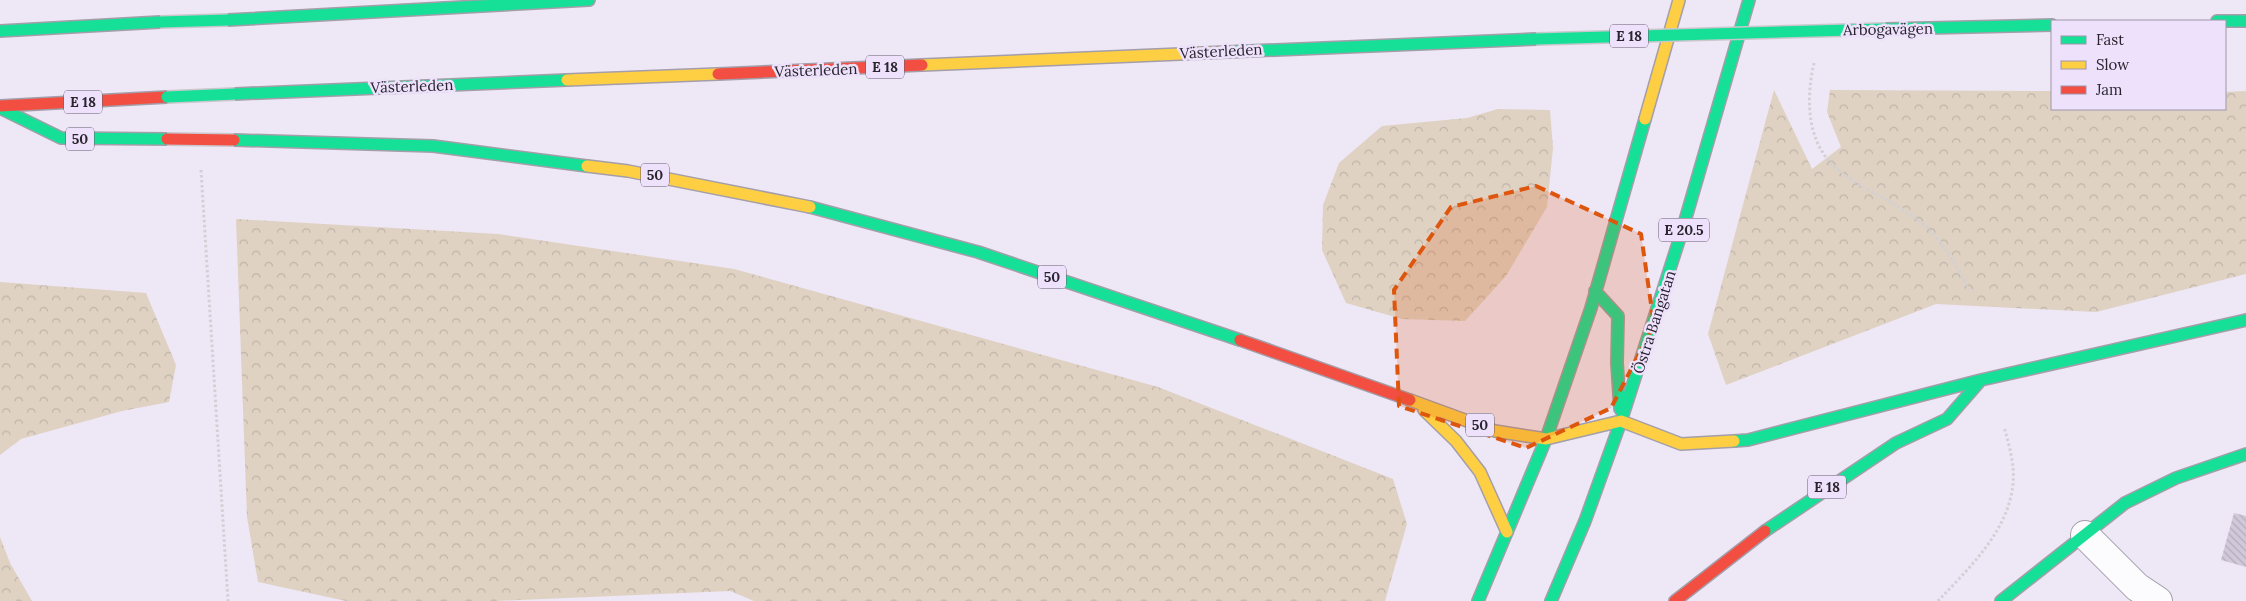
<svg xmlns="http://www.w3.org/2000/svg" width="2246" height="601" viewBox="0 0 2246 601" font-family="Lora,serif">
  <style>
    .forest { fill: url(#forest-crowns) }
    .building { fill: url(#building-back-hatch) }
    .lines { fill: none; stroke-linecap: round; stroke-linejoin: round }
    .street-casing { stroke: #a39ea9; stroke-width: 30 }
    .fast-casing { stroke: #a39ea9; stroke-width: 14 }
    .slow-casing { stroke: #a39ea9; stroke-width: 14 }
    .jam-casing { stroke: #a39ea9; stroke-width: 14 }
    .path { stroke: #d2d0d5; stroke-width: 3; stroke-dasharray: 2.5 2.5; stroke-linecap: butt }
    .street { stroke: #fcfbfe; stroke-width: 28 }
    .fast { stroke: #16e098; stroke-width: 11 }
    .slow { stroke: #ffcf43; stroke-width: 11 }
    .jam { stroke: #f24e42; stroke-width: 11 }
    .fast-bridge-casing { stroke: #cac6cd; stroke-width: 14; stroke-linecap: butt }
    .jam-bridge-casing { stroke: #cac6cd; stroke-width: 14; stroke-linecap: butt }
    .fast-bridge { stroke: #16e098; stroke-width: 11 }
    .jam-bridge { stroke: #f24e42; stroke-width: 11 }
    .marked { fill: #de560e; fill-opacity: 0.2; stroke: #de560e; stroke-width: 4; stroke-dasharray: 10 6; stroke-linejoin: round }
    .labels { text-anchor: middle; dominant-baseline: central; stroke-width: 5; stroke-linejoin: round; paint-order: stroke }
    .shield { fill: #ede1fb; stroke: #645d6c; stroke-width: 1 }
    .shield-label { font-size: 14px; font-weight: bold; fill: #29242e }
    .street-label { font-size: 15px; fill: #29242e; stroke: #ede1fb }
  </style>
  <defs>
    <pattern id="forest-crowns" width="20" height="18" patternUnits="userSpaceOnUse" patternTransform="scale(1.25)"><rect width="20" height="18" fill="#dfd2c3"/><path d="M2 6a3 3 0 1 1 6 0M12 15a3 3 0 1 1 6 0" fill="none" stroke="#bfb4a8"/></pattern>
    <pattern id="building-back-hatch" width="6" height="6" patternUnits="userSpaceOnUse" patternTransform="scale(1.25)"><rect width="6" height="6" fill="#d1c9da"/><path d="M-1 5l2 2M0 0l6 6M5-1l2 2" fill="none" stroke="#b3acbb"/></pattern>
  </defs>
  <rect width="100%" height="100%" fill="#eee7f5"/>
  <path class="forest" d="M1774,90L1812,169L1841,147L1827,112L1830,90L2052,91V109H2225V92L2246,91V274L2096,312L1936,304L1726,385L1708,334Z
    M1498,109L1550,110L1553,148L1547,207L1506,276L1465,321L1402,319L1346,303L1322,250L1323,205L1339,163L1382,126L1467,118Z
    M236,219L498,234L734,269L1158,387L1393,479L1407,524L1385,601H754L730,591L495,601H346L258,582L247,517Z
    M0,282L146,293L176,365L169,402L122,411L21,439L0,455Z
    M0,537L10,563L32,601H0Z"/>
  <path class="building" d="M2234,513L2246,516V567L2221,560Z"/>
  <g class="lines">
    <defs>
      <path id="street" d="M2085,535L2137,587L2158,601"/>
      <path id="fast" d="M228,20L589,0
        M2217,21H2246
        M1886,29L2052,25
        M0,31L160,22
        M1227,52L1536,39
        M235,94L567,80
        M0,108L61,138L167,139
        M234,140L433,146L587,166
        M810,207L978,252L1240,340
        M1595,291L1618,316L1617,363L1620,409
        M1621,421L1682,231L1749,0
        M1546,439L1591,308L1645,119
        M1734,441L1748,440L1981,380L2246,320
        M1765,531L1896,443L1947,419L1981,380
        M1478,601L1546,439
        M1551,601L1585,521L1621,421
        M2001,601L2125,503L2176,478L2246,454"/>
      <path id="slow" d="M922,65L1227,52
        M567,80L718,74
        M1645,119L1679,0
        M587,166L628,171L810,207
        M1410,400L1495,431L1546,439L1621,421L1681,444L1734,441
        M1424,410L1456,441L1480,472L1507,532"/>
      <path id="jam" d="M718,74L922,65
        M0,106L167,97
        M1240,340L1410,400
        M1675,601L1765,531"/>
    </defs>
    <use href="#street" class="street-casing"/>
    <use href="#fast" class="fast-casing"/>
    <use href="#slow" class="slow-casing"/>
    <use href="#jam" class="jam-casing"/>
    <path class="path" d="M1814,63C1806,98 1806,141 1835,167C1858,188 1895,201 1919,221C1941,238 1956,265 1969,289
      M201,170L228,601
      M1938,601C1969,568 2008,532 2013,484C2015,465 2009,445 2004,427"/>
    <use href="#street" class="street"/>
    <use href="#fast" class="fast"/>
    <use href="#slow" class="slow"/>
    <use href="#jam" class="jam"/>
    <defs>
      <path id="fast-bridge" d="M160,22L228,20
        M1536,39L1886,29
        M167,97L235,94"/>
      <path id="jam-bridge" d="M167,139L234,140"/>
    </defs>
    <use href="#fast-bridge" class="fast-bridge-casing"/>
    <use href="#jam-bridge" class="jam-bridge-casing"/>
    <use href="#fast-bridge" class="fast-bridge"/>
    <use href="#jam-bridge" class="jam-bridge"/>
  </g>
  <path class="marked" d="M1536,186L1641,234L1654,325L1611,408L1526,448L1399,406L1394,290L1451,207Z"/>
  <g class="labels">
    <g class="shield">
      <rect x="1610" y="24.5" width="38" height="23" rx="4"/>
      <rect x="866" y="55.5" width="38" height="23" rx="4"/>
      <rect x="64" y="90.5" width="38" height="23" rx="4"/>
      <rect x="66" y="127.5" width="28" height="23" rx="4"/>
      <rect x="641" y="163.5" width="28" height="23" rx="4"/>
      <rect x="1659" y="218.5" width="50" height="23" rx="4"/>
      <rect x="1038" y="265.5" width="28" height="23" rx="4"/>
      <rect x="1466" y="413.5" width="28" height="23" rx="4"/>
      <rect x="1808" y="475.5" width="38" height="23" rx="4"/>
    </g>
    <g class="shield-label">
      <text x="1629" y="36">E 18</text>
      <text x="885" y="67">E 18</text>
      <text x="83" y="102">E 18</text>
      <text x="80" y="139">50</text>
      <text x="655" y="175">50</text>
      <text x="1684" y="230">E 20.5</text>
      <text x="1052" y="277">50</text>
      <text x="1480" y="425">50</text>
      <text x="1827" y="487">E 18</text>
    </g>
    <g class="street-label">
      <text transform="translate(1888 29) rotate(-1)">Arbogavägen</text>
      <text transform="translate(1221 51) rotate(-3)">Västerleden</text>
      <text transform="translate(816 70) rotate(-2)">Västerleden</text>
      <text transform="translate(412 86) rotate(-2)">Västerleden</text>
      <text transform="translate(1654 322) rotate(-72)">Östra Bangatan</text>
    </g>
  </g>
  <rect x="2051" y="20" width="175" height="90" fill="#ede1fb" stroke="#9f95a9"/>
  <rect x="2061" y="36" width="25" height="8" fill="#16e098" stroke="#9f95a9"/>
  <text x="2096" y="45" font-size="15" fill="#29242e">Fast</text>
  <rect x="2061" y="61" width="25" height="8" fill="#ffcf43" stroke="#9f95a9"/>
  <text x="2096" y="70" font-size="15" fill="#29242e">Slow</text>
  <rect x="2061" y="86" width="25" height="8" fill="#f24e42" stroke="#9f95a9"/>
  <text x="2096" y="95" font-size="15" fill="#29242e">Jam</text>
</svg>
